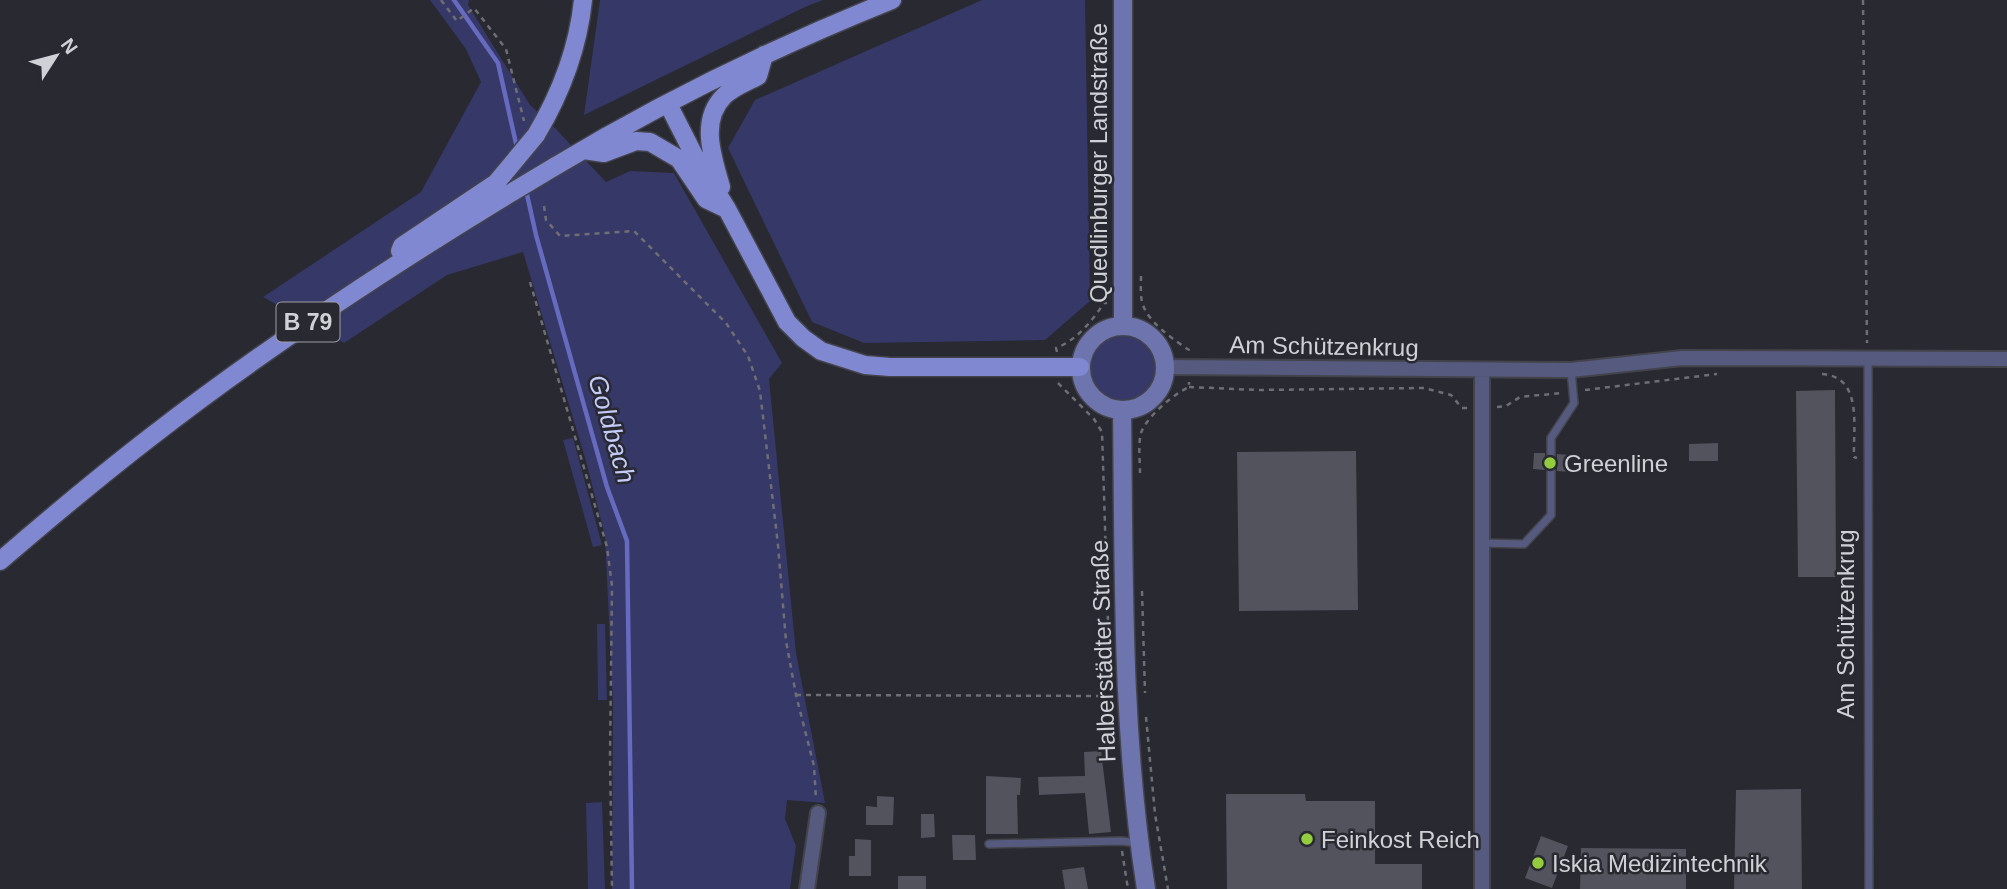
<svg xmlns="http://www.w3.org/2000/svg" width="2007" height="889" viewBox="0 0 2007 889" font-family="Helvetica,sans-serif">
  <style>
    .green { fill: #363867 }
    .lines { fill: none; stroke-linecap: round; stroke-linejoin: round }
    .stream { stroke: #676bc0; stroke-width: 4.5 }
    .building { fill: #52535c }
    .lane-casing { stroke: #43444b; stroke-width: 10 }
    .street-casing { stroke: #43444b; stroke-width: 18 }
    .secondary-casing { stroke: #43444b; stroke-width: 21 }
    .primary-casing { stroke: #43444b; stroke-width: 21 }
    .path { stroke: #6e6f75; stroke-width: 2.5; stroke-dasharray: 5 5; stroke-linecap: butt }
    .lane { stroke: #565a7e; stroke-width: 7 }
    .street { stroke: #565a7e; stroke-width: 14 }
    .secondary { stroke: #6e74ad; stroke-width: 18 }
    .primary { stroke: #8188d2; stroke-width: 18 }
    .primary-bridge-casing { stroke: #43444b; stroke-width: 21; stroke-linecap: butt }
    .primary-bridge { stroke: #8188d2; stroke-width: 18 }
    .poi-dot { fill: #93cd3d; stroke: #282931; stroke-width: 2.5 }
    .labels { text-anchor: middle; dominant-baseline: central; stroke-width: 5; stroke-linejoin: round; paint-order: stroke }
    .shield { fill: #282931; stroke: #9e9fa4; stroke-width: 2 }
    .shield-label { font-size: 23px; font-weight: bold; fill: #d0d1d6 }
    .street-label { font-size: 24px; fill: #d0d1d6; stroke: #282931 }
    .poi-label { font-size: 24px; fill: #d0d1d6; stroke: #282931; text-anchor: start }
    .water-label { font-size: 26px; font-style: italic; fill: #c5cbf8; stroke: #282931 }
  </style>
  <rect width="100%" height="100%" fill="#282931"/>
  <path class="green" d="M430,0H469L468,5L530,105L555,128L606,182L630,171L674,173L782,363L769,379L796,653L825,803L787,800L785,819L796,846L790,889H612L613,706L605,536L586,461L523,252L447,275L344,343L263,297L421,192L481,82L466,49Z
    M600,0H823L805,7L584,115Z
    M982,0H1085L1090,301L1045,340L864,343L812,322L728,148L755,100Z
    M1090 367a33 33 0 1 1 66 0a33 33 0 1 1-66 0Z
    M573,438L602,545L593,547L563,440Z
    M597,624H605L607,700H598Z
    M602,802L605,889H588L586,803Z"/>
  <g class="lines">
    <path class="stream" d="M454,0L498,63L517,148
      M526,190L536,235L607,487L627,541L632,889"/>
  </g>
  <path class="building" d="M1835,390L1836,577H1798L1796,391Z
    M1718,443V461H1689V444Z
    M1356,451L1358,610L1239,611L1237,452Z
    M1534,453H1545V470L1533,469Z
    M1557,454L1570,455L1569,472L1557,471Z
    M1101,751L1111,832L1089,834L1085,793L1039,795L1038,777L1085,776L1084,752Z
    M986,776L1021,778L1020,795H1017L1018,834H986Z
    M1801,789L1802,889H1734L1736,790Z
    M1226,794H1305L1306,801H1375V864H1422V889H1227Z
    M877,796L894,797L893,825H866V806L877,807Z
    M921,814H934L935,837L921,838Z
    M952,835H975L976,860H953Z
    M1541,836L1568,846L1552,888L1525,878Z
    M855,839L871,840V876H849V856H855Z
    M1581,848L1686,849V889H1580Z
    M1084,867L1088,889H1065L1062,870Z
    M898,876H926V889H898Z"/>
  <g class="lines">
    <defs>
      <path id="lane" d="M1868,359L1869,889
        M1482,543L1524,544L1551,515V438L1574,403L1571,370
        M989,844L1121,841L1138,843"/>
      <path id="street" d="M1165,367L1571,370L1682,358L2007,359
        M807,889L818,813
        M1482,889V370"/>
      <path id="secondary" d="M1123,325V0
        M1081 368a42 42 0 1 1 84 0a42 42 0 1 1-84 0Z
        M1122,410C1124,571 1121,730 1146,889"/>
      <path id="primary" d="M668,104L695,157L727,209L787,322L803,338L821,351L865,365L890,367H1080
        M536,135C561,93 578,49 583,0
        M584,150L604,153L636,141L650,142L679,159L706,199L727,209
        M554,167C662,102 775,47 892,0
        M721,187C713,158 699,121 724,96C733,87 747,82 758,76L764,55
        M400,251L402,246L496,183
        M0,561C50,518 100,476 152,436C264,349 383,271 504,197"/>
    </defs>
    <use href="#lane" class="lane-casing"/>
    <use href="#street" class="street-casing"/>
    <use href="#secondary" class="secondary-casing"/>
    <use href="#primary" class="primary-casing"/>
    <path class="path" d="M441,0L457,21L474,8L506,49L524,121
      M1863,0L1867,343
      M544,206L546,220L560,236L634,231L726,323L748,356L760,391L778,545L786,641L796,695L814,766L816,799
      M1141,276C1141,286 1140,297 1143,305C1149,323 1174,340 1189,350V355
      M530,282L607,547L612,586L610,757L612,889
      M1104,301L1105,241
      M1057,352L1056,348C1077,340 1092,321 1104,303H1107
      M1822,374C1863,377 1853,426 1854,457L1857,458
      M1058,383L1094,419L1102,432L1111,715
      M1189,387L1258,390L1424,388L1451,395L1462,408H1469
      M1585,390L1717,374
      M1497,407L1506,406L1520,397L1561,393
      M1140,473C1140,461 1138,444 1141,433C1146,417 1175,393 1189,387V382
      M1142,591L1145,693
      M796,695L1109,696
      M1146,717L1155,814L1168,889
      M1122,851L1128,889"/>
    <use href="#lane" class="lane"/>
    <use href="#street" class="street"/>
    <use href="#secondary" class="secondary"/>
    <use href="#primary" class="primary"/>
    <defs>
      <path id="primary-bridge" d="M496,183L536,135
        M504,197L554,167"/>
    </defs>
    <use href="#primary-bridge" class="primary-bridge-casing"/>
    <use href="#primary-bridge" class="primary-bridge"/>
  </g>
  <g class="poi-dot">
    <circle cx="1550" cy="463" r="7"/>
    <circle cx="1307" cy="839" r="7"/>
    <circle cx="1538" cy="863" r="7"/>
  </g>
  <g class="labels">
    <rect class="shield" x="276.5" y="302.5" width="63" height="39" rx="5"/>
    <g class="shield-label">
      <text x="308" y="322">B 79</text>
    </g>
    <g class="street-label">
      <text transform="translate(1098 163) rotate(-90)">Quedlinburger Landstraße</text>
      <text transform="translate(1324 346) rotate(1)">Am Schützenkrug</text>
      <text transform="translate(1845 624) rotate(-90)">Am Schützenkrug</text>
      <text transform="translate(1103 651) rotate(-92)">Halberstädter Straße</text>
    </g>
    <g class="poi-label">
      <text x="1564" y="463">Greenline</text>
      <text x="1321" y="839">Feinkost Reich</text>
      <text x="1552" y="863">Iskia Medizintechnik</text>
    </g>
    <g class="water-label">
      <text transform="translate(612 429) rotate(74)">Goldbach</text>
    </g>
  </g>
  <g transform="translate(56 56) rotate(54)" stroke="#282931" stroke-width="5" paint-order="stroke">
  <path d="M0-5L12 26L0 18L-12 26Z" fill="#d0d1d6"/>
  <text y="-10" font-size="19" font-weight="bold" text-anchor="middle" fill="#d0d1d6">N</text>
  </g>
</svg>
